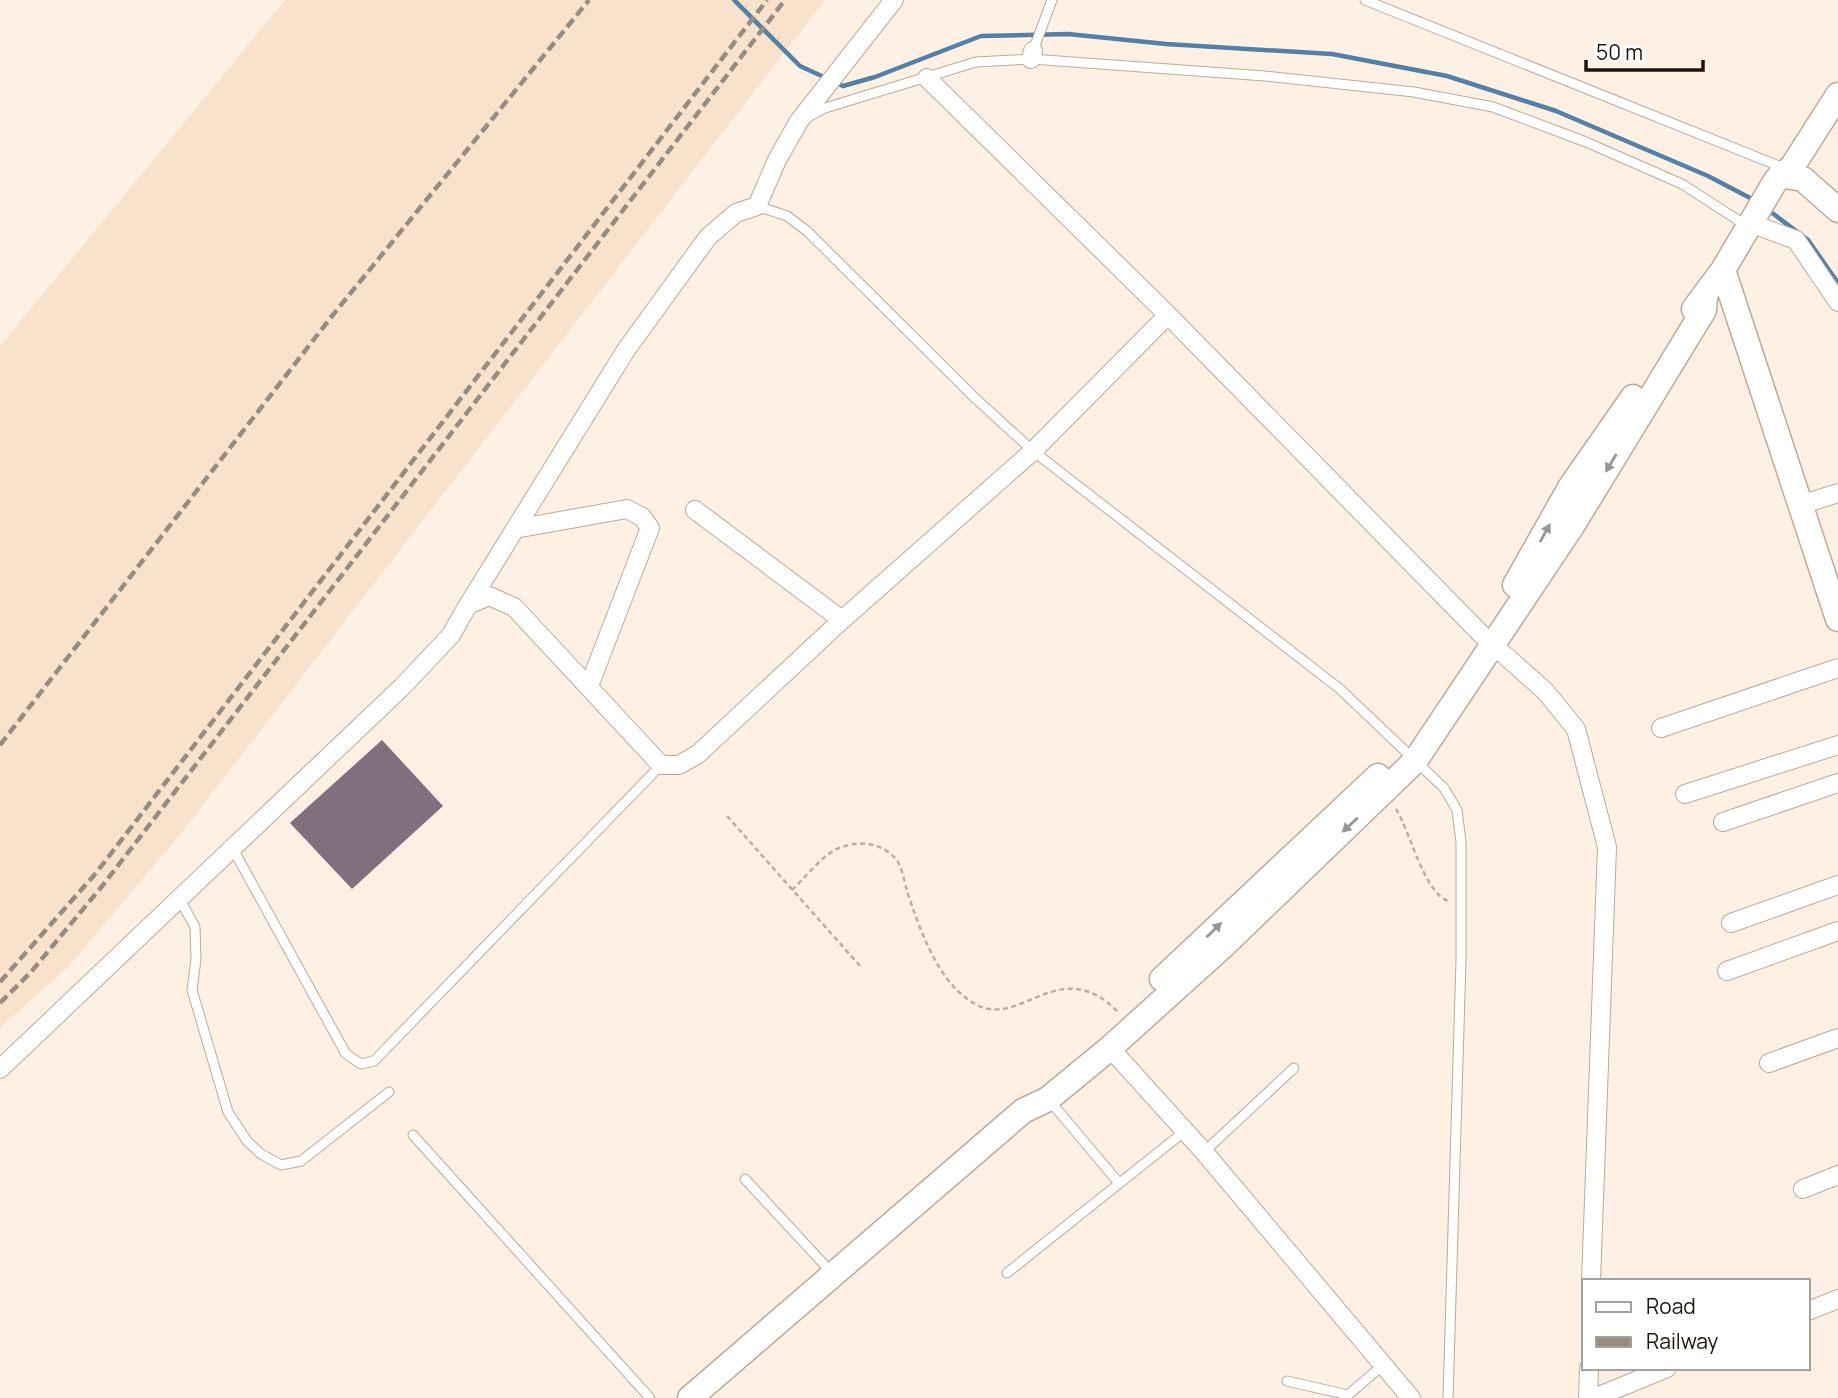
<svg xmlns="http://www.w3.org/2000/svg" width="1838" height="1398" viewBox="0 0 1838 1398" font-family="Manrope,sans-serif">
  <style>
    .built { fill: #f9e2cc }
    .lines { fill: none; stroke-linecap: round; stroke-linejoin: round }
    .stream { stroke: #5280a7; stroke-width: 4.5 }
    .building { fill: #806f7d }
    .lane-casing { stroke: #baaa9b; stroke-width: 11 }
    .street-casing { stroke: #baaa9b; stroke-width: 20 }
    .secondary-casing { stroke: #baaa9b; stroke-width: 27 }
    .path { stroke: #baaea3; stroke-width: 2.5; stroke-dasharray: 5 3.5; stroke-linecap: butt }
    .lane { stroke: #fff; stroke-width: 9 }
    .street { stroke: #fff; stroke-width: 18 }
    .secondary { stroke: #fff; stroke-width: 24 }
    .rail { stroke: #968c82; stroke-width: 4.5; stroke-dasharray: 10 5; stroke-linecap: butt }
    .oneway { fill: #989693 }
  </style>
  <rect width="100%" height="100%" fill="#fef0e3"/>
  <path class="built" d="M285,0H825L179,836L67,968L0,1028V346Z"/>
  <g class="lines">
    <path class="stream" d="M734,0L800,66L826,78
      M834,82L843,86L875,77L981,36L1068,34L1166,44L1332,54L1447,76L1556,111L1708,176L1754,200
      M1767,209L1808,240L1838,283"/>
  </g>
  <path class="building" d="M382,740L443,806L352,889L290,823Z"/>
  <g class="lines">
    <defs>
      <path id="lane" d="M1365,0L1779,166
        M1033,51L1052,0
        M806,118L825,108L976,62L1031,59L1265,76L1414,92L1493,107L1586,142L1682,184L1747,226
        M757,206L787,216L807,231L975,398L1033,451L1340,689L1444,788L1457,810L1461,842V960L1448,1398
        M233,849L346,1054L361,1064L374,1061L661,765
        M179,898L195,927L196,959L192,990L228,1112L247,1141L261,1154L281,1165L301,1161L389,1092
        M1049,1100L1119,1183
        M413,1135L650,1398
        M1204,1152L1294,1068
        M745,1179L832,1273
        M1007,1273L1185,1131
        M1287,1381L1348,1395L1383,1365"/>
      <path id="street" d="M1031,59L1033,51
        M927,78L1168,315L1483,636L1545,691L1576,729L1607,847L1591,1281
        M1750,223L1796,240L1838,302
        M1800,505L1838,493
        M695,510L842,620
        M515,529L627,509L642,517L650,528L589,686
        M468,605L626,350L708,237L736,213L757,206L777,160L799,121L894,0
        M1661,728L1838,668
        M1685,794L1838,745
        M1723,822L1838,783
        M1731,923L1838,885
        M1727,971L1838,931
        M1110,1048L1204,1152L1411,1398
        M1769,1063L1838,1038
        M0,1069L403,686L451,635L468,605L489,596L514,607L661,765H679L698,754L842,620L1033,451L1168,315
        M1803,1189L1838,1175
        M1808,1311L1838,1299
        M1588,1398L1589,1368
        M1594,1398L1667,1368"/>
      <path id="secondary" d="M1780,175L1803,179L1838,210
        M1723,270L1838,619
        M1694,309L1723,270L1776,180L1792,167L1838,95
        M1515,585L1571,486L1633,397
        M1162,979L1378,776
        M690,1398L1023,1111L1048,1099L1110,1048L1223,946L1415,761L1574,523L1704,310L1705,298"/>
    </defs>
    <use href="#lane" class="lane-casing"/>
    <use href="#street" class="street-casing"/>
    <use href="#secondary" class="secondary-casing"/>
    <path class="path" d="M1396,809C1411,833 1423,891 1448,901
      M727,816L860,966
      M792,890C805,878 820,858 835,850C855,840 878,841 894,857C902,864 904,881 907,891C920,930 938,983 975,1004C1021,1030 1059,952 1118,1012"/>
    <use href="#lane" class="lane"/>
    <use href="#street" class="street"/>
    <use href="#secondary" class="secondary"/>
    <path class="rail" d="M0,745L332,316L589,0
      M0,982L96,873L767,0
      M0,1003L31,972L103,885L785,0"/>
  </g>
  <defs><path id="oneway-solid" d="M-6-.8H1V-3.2L6.5 0L1 3.2V.8H-6Z" transform="scale(1.75)"/></defs>
  <g class="oneway">
    <use href="#oneway-solid" transform="translate(1611 463) rotate(121)"/>
    <use href="#oneway-solid" transform="translate(1545 533) rotate(-61)"/>
    <use href="#oneway-solid" transform="translate(1350 825) rotate(137)"/>
    <use href="#oneway-solid" transform="translate(1214 930) rotate(-44)"/>
  </g>
  <rect x="1582" y="1279" width="228" height="91" fill="#ffffff" stroke="#a4a19f" stroke-width="2"/>
  <rect x="1596" y="1302" width="35" height="10" fill="#ffffff" stroke="#a4a19f" stroke-width="2"/>
  <text x="1646" y="1314" font-size="21" fill="#1b150f">Road</text>
  <rect x="1596" y="1337" width="35" height="10" fill="#968c82" stroke="#a4a19f" stroke-width="2"/>
  <text x="1646" y="1349" font-size="21" fill="#1b150f">Railway</text>
  <path d="M1586 60v10h117v-10" fill="none" stroke="#1b150f" stroke-width="3.5"/>
  <text x="1596" y="60" font-size="21" fill="#1b150f" stroke="#ffffff" stroke-width="5" paint-order="stroke">50 m</text>
</svg>
